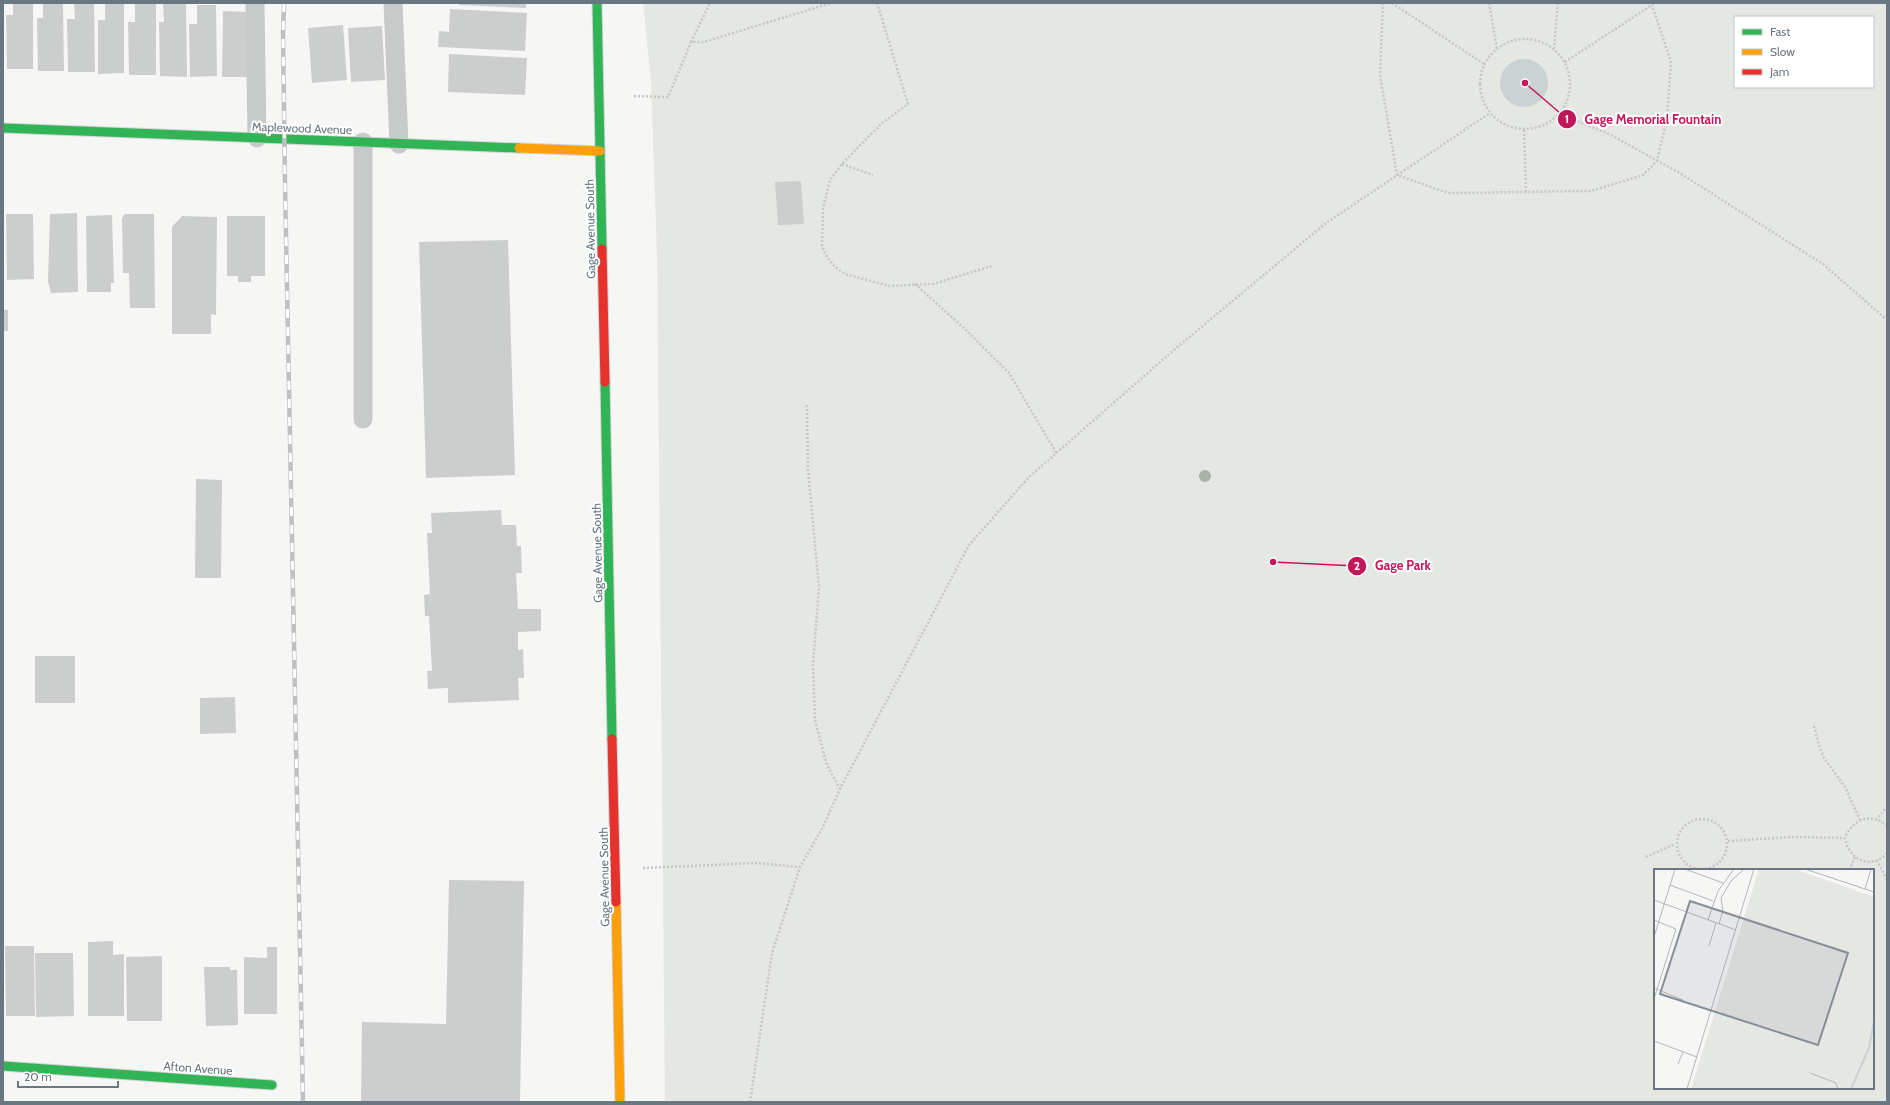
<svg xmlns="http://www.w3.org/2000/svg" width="1890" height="1105" viewBox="0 0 1890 1105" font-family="Cabin,sans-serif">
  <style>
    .green { fill: #e5e7e3; fill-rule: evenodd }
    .water { fill: #cbd2d4 }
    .building { fill: #cccece }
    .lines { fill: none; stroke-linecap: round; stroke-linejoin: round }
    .fast-casing { stroke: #d2d3d3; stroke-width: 11 }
    .slow-casing { stroke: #d2d3d3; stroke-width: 11 }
    .jam-casing { stroke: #d2d3d3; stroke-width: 11 }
    .path { stroke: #c6c7c8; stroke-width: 2.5; stroke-dasharray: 2 2; stroke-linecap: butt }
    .lane { stroke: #c8caca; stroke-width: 19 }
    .fast { stroke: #30b455; stroke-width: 9 }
    .slow { stroke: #ff9f0a; stroke-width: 9 }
    .jam { stroke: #e5322d; stroke-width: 9 }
    .rail-casing { stroke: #bfc0c1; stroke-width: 4.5 }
    .rail { stroke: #fff; stroke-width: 3; stroke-dasharray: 9; stroke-linecap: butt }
    .tree { fill: #aab2a7 }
    .labels { text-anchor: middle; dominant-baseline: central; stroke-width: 4; stroke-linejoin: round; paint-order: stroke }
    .street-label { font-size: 12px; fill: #697782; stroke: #fff }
    .inset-river { fill: none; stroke: #cbd2d4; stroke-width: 2 }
    .inset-road { fill: none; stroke: #b1b8bd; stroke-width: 1 }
    .view { fill: #848f98; fill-opacity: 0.15; stroke: #848f98; stroke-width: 2 }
    .inset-edge { fill: none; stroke: #697782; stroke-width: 2 }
    .leader { fill: none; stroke: #c2185b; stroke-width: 1.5 }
    .callout-dot { fill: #c2185b; stroke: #fff; stroke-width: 1.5 }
    .mark-label { font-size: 12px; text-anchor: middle; font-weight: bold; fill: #fff }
    .callout-label { font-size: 13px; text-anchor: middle; font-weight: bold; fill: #c2185b; stroke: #fff; stroke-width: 4; stroke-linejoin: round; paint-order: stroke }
  </style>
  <rect width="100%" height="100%" fill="#f6f6f5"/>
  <path class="green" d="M643,3H1887V1102H665L657,254L651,82ZM1735,17H1873V87H1735ZM1655,870H1873V1088H1655Z"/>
  <path class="water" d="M1500 83a24 24 0 1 1 48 0a24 24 0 1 1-48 0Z"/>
  <path class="building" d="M13,3H33V69H7L6,15H13Z
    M43,3H63L64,71H38L37,18H43Z
    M74,3H94L95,72H68L67,19H75Z
    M124,3V73L98,74V20H105V4Z
    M163,3H186L187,77L160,76L159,22H164Z
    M459,3H526V8L459,5Z
    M135,4H156V75H129L128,22H135Z
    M197,5H216L217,76L190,77L189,24H197Z
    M450,9L527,13L525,51L438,47L439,31L449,32Z
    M223,11L250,12L249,77H222Z
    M343,25L347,80L312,83L308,28Z
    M382,26L385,80L351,82L348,28Z
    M449,54L527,58L525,95L448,92Z
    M801,181L804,224L778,225L775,182Z
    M77,213L78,292L51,293L48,281L50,214Z
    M6,214H33L34,279L7,280Z
    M125,214H154L155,308H130L129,273H123L122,218Z
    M112,215L114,283H111V292H87L86,216Z
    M182,216L217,217L216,315L211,314V334H172V227Z
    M227,216H265V276H251V282H238V276H227Z
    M508,240L515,475L426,478L419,242Z
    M3,310H8V331H3Z
    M196,479L222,480L221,578H195Z
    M501,510L502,525H516L517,546H521L522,573H516L518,609H541V631L518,632V650L523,649L524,678H518L519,700L448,703V688L428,689L427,671H432L429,616H425L424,595L430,594L427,533H432L431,513Z
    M35,656H75V703H35Z
    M235,697L236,733L200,734V698Z
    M449,880L524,881L520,1102H361L362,1022L446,1024Z
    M113,941V955L124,954V1016H88V942Z
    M5,946H34L35,1016H6Z
    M267,947H277V1014H244V957L267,958Z
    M35,953H73L74,1016L36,1017Z
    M162,956V1021H127L126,957Z
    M204,967H230V970H237L238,1025L206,1026Z"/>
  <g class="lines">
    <defs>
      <path id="fast" d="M597,3L602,249
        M3,128L519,148
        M605,382L612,739
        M3,1066L272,1085"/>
      <path id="slow" d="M519,148L600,151
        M616,902L620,1102"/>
      <path id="jam" d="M602,249L605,382
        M612,739L616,902"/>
    </defs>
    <use href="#fast" class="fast-casing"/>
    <use href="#slow" class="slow-casing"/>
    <use href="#jam" class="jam-casing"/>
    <path class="path" d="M877,3L908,104L882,123L842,164L830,180L823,209L822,246L827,257L835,267L845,274L889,286L933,284L992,266
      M1383,3L1380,75L1397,175L1448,193L1591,191L1643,175L1657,161L1667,118L1671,62L1652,5
      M1392,3L1484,64
      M1489,3L1497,49
      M1480 84a45 45 0 1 1 90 0a45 45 0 1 1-90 0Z
      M691,42L710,3
      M1554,49L1558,3
      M1565,62L1655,3
      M634,96L668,97L691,42H704L831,3
      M1559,114L1609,134L1678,172L1823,264L1887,320
      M1524,130L1526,192
      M842,164L873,175
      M915,284L967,331L1009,373L1057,454
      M807,405L808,470L819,587L813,665L815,720L827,765L840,789
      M1814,726L1819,746L1824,758L1845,787L1860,820
      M1677 844a25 25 0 1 1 50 0a25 25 0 1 1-50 0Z
      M1876,820L1887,807
      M1887,826C1871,811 1852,820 1845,838C1848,859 1871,871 1887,853
      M1728,841L1793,837L1845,838
      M1646,857L1675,844
      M1877,860L1887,880
      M643,868L756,863L800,867
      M1849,870L1855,857
      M750,1102L772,953L800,867L823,827L840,789L969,545L1028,478L1175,349L1326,223L1490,113"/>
    <path class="lane" d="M255,3L257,138
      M393,3L399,144
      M363,419V142"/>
    <use href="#fast" class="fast"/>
    <use href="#slow" class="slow"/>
    <use href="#jam" class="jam"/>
    <defs>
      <path id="rail" d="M284,3L283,33L285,184L303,1102"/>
    </defs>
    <use href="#rail" class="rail-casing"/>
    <use href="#rail" class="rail"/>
  </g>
  <circle class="tree" cx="1205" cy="476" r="6"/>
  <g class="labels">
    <g class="street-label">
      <text transform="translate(302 128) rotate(2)">Maplewood Avenue</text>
      <text transform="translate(590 229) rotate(-91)">Gage Avenue South</text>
      <text transform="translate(597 553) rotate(-91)">Gage Avenue South</text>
      <text transform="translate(604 877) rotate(-91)">Gage Avenue South</text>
      <text transform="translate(198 1068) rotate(4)">Afton Avenue</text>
    </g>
  </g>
  <g transform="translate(1654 869)">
    <rect width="220" height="220" fill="#f6f6f5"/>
    <path d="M105,0H140L220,28L219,220H37Z" fill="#e5e7e3"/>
    <path class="inset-river" d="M197,220L215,179L220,152"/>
    <path class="inset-road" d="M31,0L69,14M151,0L220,23M16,16L59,32M211,20L217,0M0,31L82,61M0,51L22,60L0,130M54,51L64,22L80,0M65,55L69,42L67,29L77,12L90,0M0,68L21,0M55,77L62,54M0,119L29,131M0,172L43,188M24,195L29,183M156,204L182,214L184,220M33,220L100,0"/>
    <path class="view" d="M36,32L194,84L164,176L6,125Z"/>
    <rect width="220" height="220" class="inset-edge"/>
  </g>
  <path class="leader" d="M1525 83L1567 119M1273 562L1357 566"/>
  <g class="callout-dot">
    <circle cx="1525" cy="83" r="4"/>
    <circle cx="1273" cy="562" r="4"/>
    <circle cx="1567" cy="119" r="10"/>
    <circle cx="1357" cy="566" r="10"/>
  </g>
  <g class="mark-label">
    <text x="1567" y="123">1</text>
    <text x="1357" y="570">2</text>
  </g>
  <g class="callout-label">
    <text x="1653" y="124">Gage Memorial Fountain</text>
    <text x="1403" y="570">Gage Park</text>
  </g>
  <rect width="1890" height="1105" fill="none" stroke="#697782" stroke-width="8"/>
  <rect x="1734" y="16" width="140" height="72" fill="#ffffff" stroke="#c3c9cd"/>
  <rect x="1742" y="29" width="20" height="6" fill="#30b455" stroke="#c3c9cd"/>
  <text x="1770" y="36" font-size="12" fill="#697782">Fast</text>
  <rect x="1742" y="49" width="20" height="6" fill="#ff9f0a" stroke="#c3c9cd"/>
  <text x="1770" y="56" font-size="12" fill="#697782">Slow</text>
  <rect x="1742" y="69" width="20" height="6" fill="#e5322d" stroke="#c3c9cd"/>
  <text x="1770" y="76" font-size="12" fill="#697782">Jam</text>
  <path d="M18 1081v6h100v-6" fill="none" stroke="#697782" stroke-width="2"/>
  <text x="24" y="1081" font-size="12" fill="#697782" stroke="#ffffff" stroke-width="3" paint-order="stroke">20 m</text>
</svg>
